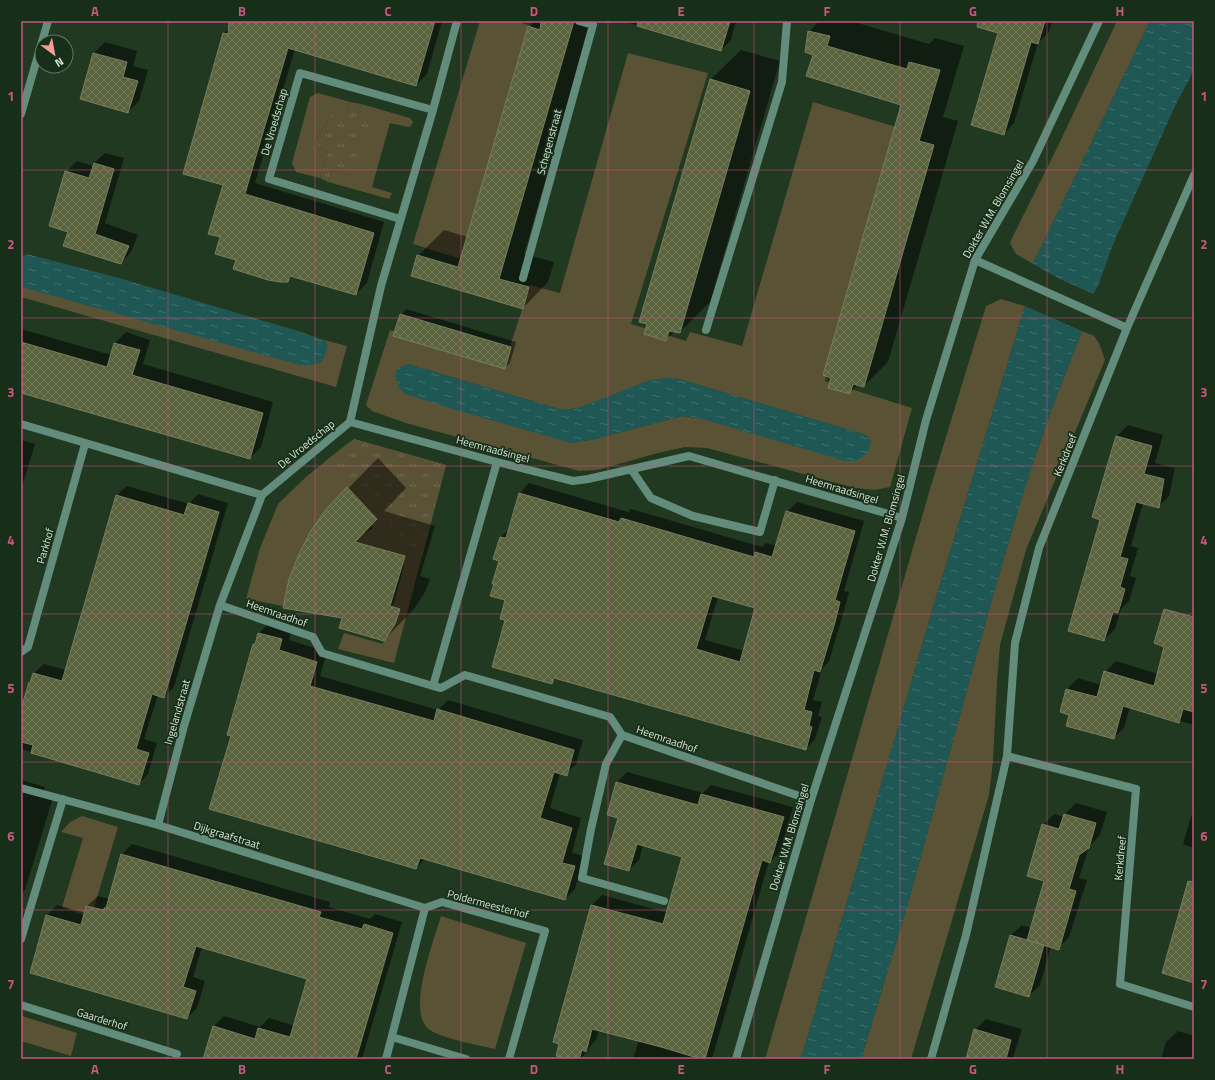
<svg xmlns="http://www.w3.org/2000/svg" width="1215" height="1080" viewBox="0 0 1215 1080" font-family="'Titillium Web',sans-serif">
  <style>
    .grass { fill: #5a5234; fill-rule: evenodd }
    .park { fill: url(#park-tufts) }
    .water { fill: url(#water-ripples) }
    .shadow { fill: #0007; fill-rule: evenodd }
    .building { fill: url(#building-cross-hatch); stroke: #767e5d; fill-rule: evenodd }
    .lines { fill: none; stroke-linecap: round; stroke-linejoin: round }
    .minor { stroke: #628c7c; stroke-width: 8 }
    .grid { fill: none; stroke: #c85680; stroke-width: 1; stroke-opacity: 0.55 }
    .labels { text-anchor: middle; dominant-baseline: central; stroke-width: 3.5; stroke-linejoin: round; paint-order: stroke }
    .street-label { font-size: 11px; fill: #d6e5d6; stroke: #172e18 }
    .neatline { fill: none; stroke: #c85680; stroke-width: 1.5 }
    .grid-label { font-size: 13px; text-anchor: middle; font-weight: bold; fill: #c85680 }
  </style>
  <defs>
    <pattern id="park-tufts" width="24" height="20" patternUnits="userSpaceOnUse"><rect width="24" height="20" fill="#5a5234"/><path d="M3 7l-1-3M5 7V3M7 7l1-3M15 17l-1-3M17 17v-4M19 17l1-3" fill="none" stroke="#716b51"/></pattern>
    <pattern id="water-ripples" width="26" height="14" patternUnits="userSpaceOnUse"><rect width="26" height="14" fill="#1f5755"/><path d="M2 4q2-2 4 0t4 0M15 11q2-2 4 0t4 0" fill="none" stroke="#3f6f6d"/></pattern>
    <pattern id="building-cross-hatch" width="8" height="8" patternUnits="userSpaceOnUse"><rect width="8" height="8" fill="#5a633e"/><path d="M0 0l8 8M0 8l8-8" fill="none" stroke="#717959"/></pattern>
  </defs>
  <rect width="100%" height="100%" fill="#213821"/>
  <path class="grass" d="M480,21H515L528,25L461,259L413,244Z
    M1117,21H1150L1033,264L1016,254L1010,243L1012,238L1056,150Z
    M628,53L708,73L631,324L686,341L690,332L742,346L813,102L896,127L825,381L912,408L890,487L874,490L855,488L707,448L685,447L658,453L597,470L579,471L406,423L372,411L366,405L390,330L504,365L530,285L560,293ZM408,364L562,410L578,408L607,398L679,379L866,435L871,442L682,416L595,439L571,443Z
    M318,93L350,102L345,117L333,111L314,143L328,151L320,178L296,172L292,163L310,97Z
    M361,104L410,118L413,122L411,126L408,127L390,123L372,187L392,193L389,199L328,182L332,170L352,175L357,119Z
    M21,286L78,302L328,347L324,340L347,346L336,387L21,297Z
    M1001,299L1025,306L932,611L801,1059H765L930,489L986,306Z
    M1082,331L1094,336L1099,343L1105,360L1026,550L1000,645L997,682L993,761L989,795L911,1059H861L906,910L994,592L1023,493L1049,416Z
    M354,439L446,465L394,663L338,649L344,633L383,644L404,565L364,554L353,544L360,536L373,528L350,497L288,607L246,599L260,548L278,504L307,476Z
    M82,816L118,827L91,918L62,907L83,838L61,832L70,822Z
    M441,916L526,943L495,1049C478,1045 444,1039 430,1030C405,1014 434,940 441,916Z
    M22,1016L77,1033L71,1056L21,1041V1021Z"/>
  <path class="park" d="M350,102L361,104L357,119L365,121L369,125L352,175L332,170L328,182L320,178L328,151L314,143L333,111L345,116Z
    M354,439L446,465L422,557L390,526L393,522L324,462Z"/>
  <path class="water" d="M1150,21H1194V70L1176,104L1114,242L1098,286L1093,294L1060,279L1033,264Z
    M27,254L119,278L295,330L324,340L328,347L322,362L313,365H300L22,287L21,286V256Z
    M1025,306L1082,331L1049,416L1023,493L994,592L906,910L861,1059H801L932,611Z
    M408,364L562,410L578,408L650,380L666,378L679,379L866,435L871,442L868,453L856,461H845L699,418L682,416L595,439L571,443L459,411L405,394L398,386L395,376L398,368Z"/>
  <path class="shadow" d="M271,21H442L427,74L416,85L295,49L255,183L384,222L367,283L356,294L293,276L287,281L237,259L222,236L224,185L184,173L224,33L235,22Z
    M535,21H591L524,254L554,262L548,282L523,308L418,256L444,230L468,237L529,27Z
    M622,21H736L731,40L721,50Z
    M819,21H851L929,44L935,38L964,46L943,117L958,121L888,362L864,386L858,384L850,393L903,104L814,54L809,32Z
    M1002,21H1052L1049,32L1038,43L1014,123L1004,134Z
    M105,42L137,51L133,66L148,70L139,101L128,112L81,98L94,53Z
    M741,50L780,61L710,302L680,332L675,331L666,339L710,80Z
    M105,153L124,158L105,223L138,235L131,252L121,263L69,231L66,172L77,161L94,166V163Z
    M406,309L516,342L510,363L505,368L401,315Z
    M21,329L111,355L115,343L126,332L150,340L143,364L273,402L261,447L250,458L21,392Z
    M1128,425L1163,435L1155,463L1175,468L1169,496L1158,507L1143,503L1131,546L1138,548L1130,576L1136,578L1129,601L1121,609L1115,629L1104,640L1101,519L1117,436Z
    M21,440L35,444L21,490Z
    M378,458L406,488L384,511L435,526L420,576L430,579L425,592L414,609L384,640L344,617L329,508Z
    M529,483L628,512L631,509L762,547L766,543L777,546L787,512L797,502L864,521L844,591L849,592L844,611L829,661L822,669L813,700L822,702L818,716L822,717L815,739L806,749L556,678L552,683L506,619V599L500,560L501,537L509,529L520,493ZM718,597L756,608L744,651L705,640Z
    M127,486L189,504L198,494L228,503L174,687L164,697L158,695L144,739L157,743L148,774L139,784L21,749V703L24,704L34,673L44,664L66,670L117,495Z
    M269,623L292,629L289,640L327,652L320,676L438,710L448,700L583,740L576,764L566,774L560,773L550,808L581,818L572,853L584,856L575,889L565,899L425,859L416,868L232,735L254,644L259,633Z
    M1194,635V725L1130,707L1124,728L1113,738L1071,714L1061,711L1067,689L1078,678L1101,685L1105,672L1116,661L1158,674Z
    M627,772L703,793L711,785L793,807L780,852L770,862L769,861L712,1059H633L639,1040L599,1030L596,1040L590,1046L588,1051L580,1059H570L560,1043L554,1042L592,905L602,895L668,913L684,856L643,845L639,860L629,870L619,817L608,814L617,782Z
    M21,780L45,787L44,791L54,794L25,890L21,894Z
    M1076,803L1107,812L1100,835L1089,847L1079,878L1087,880L1069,937L1058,948L1051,946L1040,985L1029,996L1010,936L1022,925L1031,928L1045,880L1043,825L1054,814L1064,817L1065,814Z
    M1194,807V848L1183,844Z
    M132,844L330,902L329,907L370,919L375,914L402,922L362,1059H204L213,1027L224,1016L260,1027L269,1018L295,1026L309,979L202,947L193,977L205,981L197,1008L187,1018L47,915L57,905L86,913L87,906L98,896L109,899L122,854Z
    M986,1019L1022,1029L1013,1058L1016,1059H967L975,1030Z
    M1178,1031L1194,1036V1059H1161L1166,1042Z"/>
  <path class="building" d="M229,21H435L416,86L288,48L251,173L245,194L374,233L356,295L290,276L288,282H280L268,280L233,269L236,260L215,254L220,237L208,234L223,185L183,174L223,33L228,34Z
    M541,21H574L499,279L529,287L523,309L411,276L417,255L458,267L528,26L540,30Z
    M638,21H730L721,51L637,26Z
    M978,21H1045L1038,44L1031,42L1004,135L971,125L998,33L977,27Z
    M808,31L830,36L827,46L907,69L909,62L940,70L919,141L934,145L864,387L853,384L850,394L828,388L831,378L823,375L901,105L806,76L813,55L805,52Z
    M93,53L127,62L123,77L138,81L128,113L80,99Z
    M710,79L750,91L680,333L669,331L666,341L644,334L647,324L639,322Z
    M94,163L114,169L95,234L129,246L121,264L63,246L68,232L49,226L65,171L89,178Z
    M400,314L511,347L505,369L393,336Z
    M21,342L107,367L114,343L140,350L132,375L263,413L250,459L21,393Z
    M1116,436L1152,446L1144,474L1164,479L1159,508L1136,502L1120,557L1128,559L1120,587L1125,589L1118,613L1113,612L1104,641L1068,631L1100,520L1092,517Z
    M347,487L377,519L355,542L405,556L390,606L400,609L395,624L384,641L339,628L342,618L283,608L289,579L299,554L312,529L328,507Z
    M519,493L619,522L621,518L754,557L755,552L772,557L786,511L855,531L835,600L840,602L835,622L820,672L814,670L804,710L812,712L809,726L812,727L806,750L554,678L552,684L492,667L505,620L500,619L505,600L490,596L494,584H492L499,561L493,559L500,537L506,538ZM712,596L755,608L740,662L696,649Z
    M116,495L184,515L188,503L219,512L164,698L152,694L136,749L149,753L139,785L31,753L33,745L21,742V709L29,682L30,683L33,673L62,681Z
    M1164,609L1194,617V712L1183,709L1179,723L1123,706L1114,739L1066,726L1069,715L1060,712L1066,689L1097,697L1104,671L1154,686L1164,647L1154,643Z
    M258,633L282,639L279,650L317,662L310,686L434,721L437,709L574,750L567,776L554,772L540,818L572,828L562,863L575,866L565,900L420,858L416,869L209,809L231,736L227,735L253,644H255Z
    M616,782L698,805L701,794L784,817L770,863L762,860L705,1059H701L661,1047L592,1029L586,1052L582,1050L579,1059H567L556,1056L559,1044L553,1042L591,905L663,924L682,857L637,844L629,871L604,864L618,818L607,815Z
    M1064,814L1096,823L1089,848L1079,855L1069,889L1076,891L1059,950L1027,940L1044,881L1027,876L1042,824L1059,829Z
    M121,854L321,912L319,917L362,929L364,924L393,933L356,1059H203L213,1026L255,1039L258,1028L290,1037L307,979L196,946L183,987L196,991L187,1019L30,973L46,915L81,925L86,906L104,910V908H106Z
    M1188,881L1194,882V983L1162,973Z
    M1010,935L1044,945L1029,997L995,987Z
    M974,1029L1011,1040L1006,1059H966Z"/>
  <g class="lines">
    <path class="minor" d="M21,114L48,21
      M400,219L269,179L300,73L433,110
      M975,260L1127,328
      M523,278L593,25L579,21
      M706,330L782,82L787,21
      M350,422L497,462L573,481L588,479L689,456L902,518
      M21,424L262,495
      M631,469L651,498L693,516L760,532L775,480
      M220,605L313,637L322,653L433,686L441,688L465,675L610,717L622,735L811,800
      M21,652L28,647L85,444
      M433,686L497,462
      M622,735L606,764L591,829L582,878L664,901
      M1007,756L1136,789L1120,984L1194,1007
      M21,788L158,825L425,908
      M158,825L184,726L220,605L262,495L350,422L381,286L433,110L457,21
      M21,939L63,799
      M21,1005L177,1054
      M392,1037L466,1059
      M386,1059L425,908L442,902L545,931L509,1059
      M736,1059L811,800L902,518L926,420L975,260L1033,161L1099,21
      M931,1059L966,935L1007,756L1015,643L1039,548L1127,328L1194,175"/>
  </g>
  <path class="grid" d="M168,21V1059M315,21V1059M461,21V1059M608,21V1059M754,21V1059M900,21V1059M1047,21V1059M21,170H1194M21,318H1194M21,466H1194M21,614H1194M21,762H1194M21,910H1194"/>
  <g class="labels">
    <g class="street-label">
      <text transform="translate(274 122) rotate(-74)">De Vroedschap</text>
      <text transform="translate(549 142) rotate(-75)">Schepenstraat</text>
      <text transform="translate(993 209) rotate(-60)">Dokter W.M. Blomsingel</text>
      <text transform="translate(306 444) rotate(-39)">De Vroedschap</text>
      <text transform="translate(493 449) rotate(15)">Heemraadsingel</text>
      <text transform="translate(1065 455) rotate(-68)">Kerkdreef</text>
      <text transform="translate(842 489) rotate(17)">Heemraadsingel</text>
      <text transform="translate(886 528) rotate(-74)">Dokter W.M. Blomsingel</text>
      <text transform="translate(45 546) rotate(-74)">Parkhof</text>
      <text transform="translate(277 613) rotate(19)">Heemraadhof</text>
      <text transform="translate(177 712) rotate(-74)">Ingelandstraat</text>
      <text transform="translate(667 739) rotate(19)">Heemraadhof</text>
      <text transform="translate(227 835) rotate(17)">Dijkgraafstraat</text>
      <text transform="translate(789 837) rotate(-73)">Dokter W.M. Blomsingel</text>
      <text transform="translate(1120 858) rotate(-85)">Kerkdreef</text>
      <text transform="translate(488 904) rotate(15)">Poldermeesterhof</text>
      <text transform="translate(102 1019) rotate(17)">Gaarderhof</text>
    </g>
  </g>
  <rect width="1215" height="1080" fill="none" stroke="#172e18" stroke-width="44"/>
  <g transform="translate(54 54) rotate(148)"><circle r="19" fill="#172e18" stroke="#637764"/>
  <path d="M0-3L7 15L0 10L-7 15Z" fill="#f59b98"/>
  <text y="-6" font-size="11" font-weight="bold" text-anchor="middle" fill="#d6e5d6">N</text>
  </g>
  <rect x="22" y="22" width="1171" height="1036" class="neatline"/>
  <g class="grid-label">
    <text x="95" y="16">A</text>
    <text x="242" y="16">B</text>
    <text x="388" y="16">C</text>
    <text x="534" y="16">D</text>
    <text x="681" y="16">E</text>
    <text x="827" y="16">F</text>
    <text x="973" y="16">G</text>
    <text x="1120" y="16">H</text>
    <text x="11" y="101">1</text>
    <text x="1204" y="101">1</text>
    <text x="11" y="249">2</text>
    <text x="1204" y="249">2</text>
    <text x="11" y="397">3</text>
    <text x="1204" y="397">3</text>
    <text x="11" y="545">4</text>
    <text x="1204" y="545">4</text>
    <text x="11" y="693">5</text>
    <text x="1204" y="693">5</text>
    <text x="11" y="841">6</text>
    <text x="1204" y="841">6</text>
    <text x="11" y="989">7</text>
    <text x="1204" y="989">7</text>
    <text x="95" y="1074">A</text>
    <text x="242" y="1074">B</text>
    <text x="388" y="1074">C</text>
    <text x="534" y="1074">D</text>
    <text x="681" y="1074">E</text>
    <text x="827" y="1074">F</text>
    <text x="973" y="1074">G</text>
    <text x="1120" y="1074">H</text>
  </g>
</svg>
